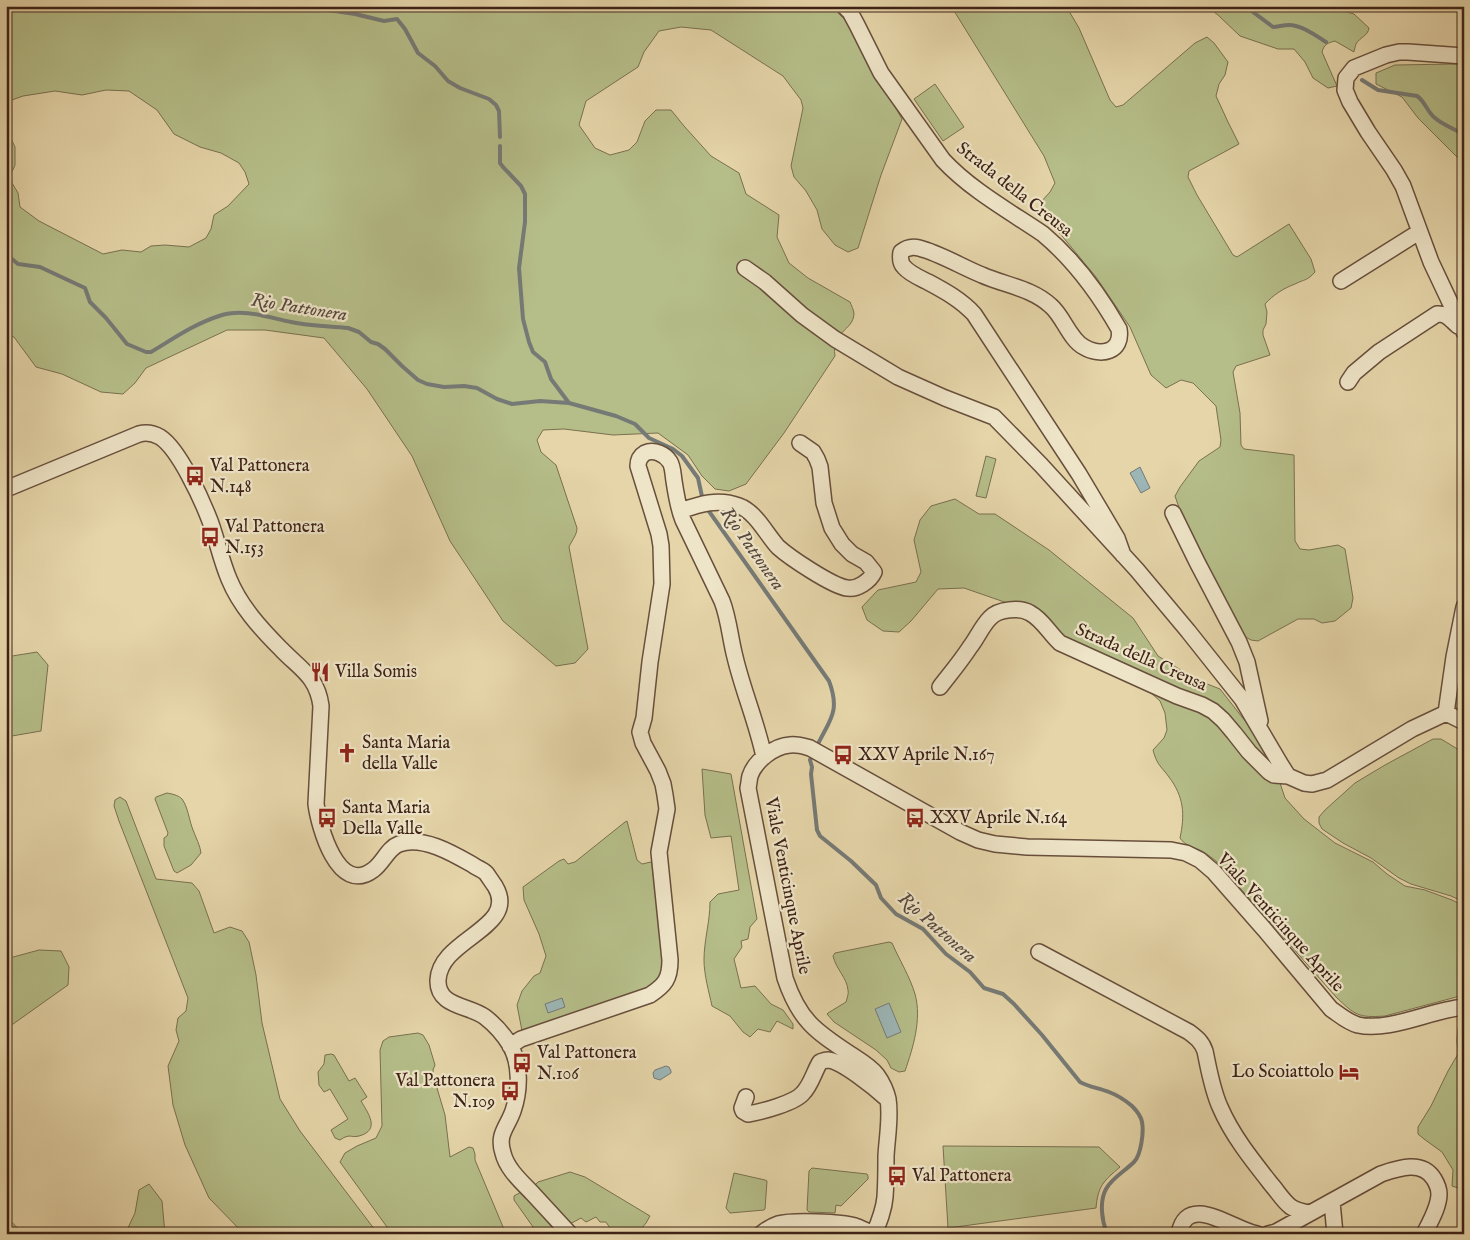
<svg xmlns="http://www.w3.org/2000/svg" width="1470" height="1240" viewBox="0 0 1470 1240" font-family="'IM FELL English',serif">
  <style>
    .green { fill: #b5bd88; stroke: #7a7050 }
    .water { fill: #9cb5b5; stroke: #767a76 }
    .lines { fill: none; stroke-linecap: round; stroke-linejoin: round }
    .stream { stroke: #767a76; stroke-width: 4 }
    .minor-casing { stroke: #684f3c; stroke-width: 18 }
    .minor { stroke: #eee4c7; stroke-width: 15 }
    .labels { text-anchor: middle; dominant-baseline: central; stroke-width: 4.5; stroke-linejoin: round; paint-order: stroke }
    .street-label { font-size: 18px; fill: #3e2217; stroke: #eee4c7 }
    .poi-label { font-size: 18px; fill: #3e2217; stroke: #eee4c7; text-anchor: start }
    .water-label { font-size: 19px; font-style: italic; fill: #56473e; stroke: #eee4c7 }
  </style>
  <rect width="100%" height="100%" fill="#e5d5a9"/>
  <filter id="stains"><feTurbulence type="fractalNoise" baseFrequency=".004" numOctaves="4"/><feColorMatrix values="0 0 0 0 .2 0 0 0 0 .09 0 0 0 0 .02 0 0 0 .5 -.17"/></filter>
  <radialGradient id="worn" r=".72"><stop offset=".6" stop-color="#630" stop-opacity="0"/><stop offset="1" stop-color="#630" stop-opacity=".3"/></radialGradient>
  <path class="green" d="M6,6H831L849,24L902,119L881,175L858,248L848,252L835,245L822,229L817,210L806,191L794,177L791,166L803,108L801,100L783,76L711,30L681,27L659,31L644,52L638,67L586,101L579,125L595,148L610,155L629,150L637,142L645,121L656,110H671L684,126L711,156L739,173L746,194L779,215L777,237L789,263L808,278L850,302C851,305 854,310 854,314C853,331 831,331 835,356L784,433L746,484L729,491L715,489L702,476L688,455L658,433L613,435L564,429L543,430L537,440L541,452L556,465L577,528C577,535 572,540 569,547L588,649L575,663L556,666L503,621L450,541L412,456L367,389L324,338L265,330H227L146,368L135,383L123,394L101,392L62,374L36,367L14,337L6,334V128L15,147V165L11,174L12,183L18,193L20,207L39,221L103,254L122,250L141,252L151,246L165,245L189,247L206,238L211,229L214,215L228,206L249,184L245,172L239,163L221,153L200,147L174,134L157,110L129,91L106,90L82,95L55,91L23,96L9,101L6,105Z
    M951,6H1066L1079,28L1110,100L1116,107L1123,105L1195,43L1207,37L1214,43L1228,62L1225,75L1219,84L1216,96L1228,122L1239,144L1189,171L1188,177L1197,195L1233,255L1237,257L1289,224L1311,259L1315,272C1307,281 1305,279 1295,284C1284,288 1273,295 1265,304L1267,312L1266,324L1263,330V335L1270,355L1236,366L1233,372L1240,413L1241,445L1244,449L1294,455L1295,541L1300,549L1309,550L1338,545L1345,549L1353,598L1351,608L1335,621L1322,623L1314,619H1298L1258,641L1251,640L1242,635L1183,519L1175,496L1180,487L1199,461L1220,447L1221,440L1216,406L1193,383L1181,380L1166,388L1151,375L1130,327L1096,277L1062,236L1045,218L1040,203L1050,192L1055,183L1044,156Z
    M1206,6L1330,7L1354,14L1369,28C1368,36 1360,37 1356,44C1356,44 1354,51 1354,52L1335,41C1328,43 1324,44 1322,52L1337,86L1328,88L1313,78L1305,62L1294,49H1278L1240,36L1218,15Z
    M1455,64L1464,65V164L1418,118L1402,97L1376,84V73L1395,65Z
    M935,84L964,127L943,141L914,99Z
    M986,456L996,459L986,498L976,496Z
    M955,499L979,514H995L1049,550L1133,618L1158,656L1197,680L1220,689L1260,740L1275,768L1285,798L1304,819L1335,843L1373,862L1387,874L1405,886L1425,890L1452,900L1464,906V995L1385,1016C1358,1018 1355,1015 1336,997L1216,861C1212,858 1207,854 1202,851C1194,847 1185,846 1180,838C1185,814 1184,797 1169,777C1160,765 1157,765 1153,750L1164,738L1167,730L1165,713L1160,701L1151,693L1127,679L1056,647L1042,635L1013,605L964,588L938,589L911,621L899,632L883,631L867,620L862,607L878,590L916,582L921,572L914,540L920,520L931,506Z
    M1464,645V713L1453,705Z
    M37,652L48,665L41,731L6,737V657Z
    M1433,739H1441L1464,753V902L1451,896L1411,884L1399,878L1371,858L1343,843L1322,829L1319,823V817L1325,810L1355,783L1385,765Z
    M702,769L731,774L757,919L750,927L748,939L741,941L742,947L734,959L741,988L755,986L771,1004L783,1010L793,1024V1029L777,1021L770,1032L758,1029L750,1037L743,1032L730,1016L712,1006C709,992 704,975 704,960C704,940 710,922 710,902L718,894L739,890L731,836L711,838L705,815Z
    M167,793C172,794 178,795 182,799C188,807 189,820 193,830C196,838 200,845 201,853L191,865L177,873L174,871L164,846V838L167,836L168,833L155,799L156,797Z
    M120,797L126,801L156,879L192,883L199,891L214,933L230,927L242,931L249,942L256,975L262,1023L280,1099L300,1131L378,1234H244L209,1198L185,1145L173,1105L168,1066L179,1041L176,1030L178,1018L186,1011L188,998L119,821L114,806L115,800Z
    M627,821L637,860L642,864L651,862L652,864L663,962C662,976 659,980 648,989L524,1031H522L517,1005L522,991L534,976L540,973L546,956L539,934L524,900L523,887L559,861L564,859L568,864L575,862L625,822Z
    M889,942L892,943C899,959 910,977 915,994C922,1019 913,1048 905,1071L899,1072L891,1068L887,1060L876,1050L834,1022L827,1014L828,1013L846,1002C847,998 849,993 848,990C847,978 836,969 833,956L835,953Z
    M39,950L61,951L69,967L68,985L6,1029V959Z
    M1464,1026V1190L1452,1186L1453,1170L1442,1152L1424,1139L1418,1134V1127L1431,1106L1448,1071L1458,1054L1457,1040L1458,1028Z
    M418,1033L423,1035L429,1045L435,1065L433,1070L434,1078L445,1115L450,1157L469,1147L473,1148L475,1154V1160L506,1234H392L340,1162L345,1153L357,1146L376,1138L382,1126L380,1050L383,1041L389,1037Z
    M331,1054L334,1055L349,1081L355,1078L367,1097L361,1101C368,1113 381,1130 359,1136C350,1138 350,1133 340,1140L335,1138L331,1130L348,1119L330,1089L324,1092L319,1085L318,1072L324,1064L325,1055Z
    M943,1146L1099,1147L1120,1167C1104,1181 1098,1185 1096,1208L948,1228Z
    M812,1168L867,1174L868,1176V1179L841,1206L836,1205L835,1213L809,1212L807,1210L809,1171Z
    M570,1172L585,1177L650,1216L646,1223L637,1234H614L606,1222H600L596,1217L586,1222L581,1218L568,1225L534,1186L538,1182Z
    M734,1173L765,1180L767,1181L765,1209L764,1210L730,1213L726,1208Z
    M149,1184L162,1201L165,1234H125L135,1213L139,1190Z
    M521,1192L563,1234H538L514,1200V1196Z
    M6,1217L8,1218L23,1234H6Z"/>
  <path class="water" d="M1140,467L1150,488L1141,493L1130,473Z
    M562,998L565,1007L548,1013L545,1004Z
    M889,1003L901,1032L887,1038L875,1009Z
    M666,1066L669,1067L671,1071V1073L660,1080L654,1078L653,1073L655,1070Z"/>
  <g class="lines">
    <path class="stream" d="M319,6L322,9L355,14L384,21L397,19L405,29L418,53L435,66L448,81L460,88L489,99L496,105L499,111L500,137
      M1245,6L1273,27C1278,27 1283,25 1289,25C1301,25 1315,35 1326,42
      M1362,80L1378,90L1417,96C1425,101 1427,112 1435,118C1443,125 1455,129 1464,135
      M500,146V163L503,167L521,186L525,194V222L519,268L523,319L529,342L533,352L545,362L551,379L569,403
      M6,254L18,264L40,267L85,288L90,302L106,318L127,344L146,352H151C173,339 194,324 219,316C243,308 267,317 291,322C309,326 329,326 348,328L359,332L371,342L378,344L385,349L402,366L418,380L427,384L444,387L464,386L477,388L497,399L512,404L540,401L569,403L616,416L635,424L649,438L673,449L682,456L698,478L703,501
      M706,507L829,681C841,713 829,720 816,748
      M813,754L810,760L812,767L811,774L817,830L820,836L851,861L876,885L881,898L896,914L923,929L946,954L970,972L984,988L1003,994L1014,1004L1042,1035L1080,1082C1089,1087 1099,1088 1109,1092C1117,1095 1125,1100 1132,1106C1136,1110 1141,1116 1142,1122C1144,1132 1141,1155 1134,1162C1125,1171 1112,1178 1106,1189C1099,1202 1102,1221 1107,1234"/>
    <defs>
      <path id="minor" d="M844,6L850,12L857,25L881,73L943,160C971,190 1009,211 1043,234C1074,260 1099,294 1119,329C1123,352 1101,357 1084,347C1070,340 1063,316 1051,306C1032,288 1004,285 982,275C962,267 939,253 919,248C912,246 906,248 901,252C900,258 900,263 904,267C910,274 920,278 928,282C945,291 961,300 974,314L1079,474L1117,538L1123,555
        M1464,56L1408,52H1399L1386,55L1354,68L1346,78L1345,90L1350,102L1368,132L1394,170L1403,186L1431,262L1464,332
        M745,268L765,282L802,315L835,339L898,377L945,398L994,417L1041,465L1137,570L1188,631L1242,699L1281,765L1288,776L1304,783L1312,784L1327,780L1412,729L1446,713
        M1341,281L1419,232
        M1348,382L1354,373L1379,352L1437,314C1447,313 1451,320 1458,326
        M6,489L139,434C146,432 153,433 160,437C179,449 202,500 210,521C217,540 221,560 229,579C240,606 261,629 281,649C300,669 317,676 321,706L316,804C319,827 338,896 373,870C383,863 388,848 399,844C422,835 454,854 473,865C477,868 483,870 486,873C489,877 492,882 495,886C520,928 440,938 438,980C437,1007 469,1005 485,1017C494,1024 504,1035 510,1045C521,1064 520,1091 513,1111C507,1128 497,1134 503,1153C507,1170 523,1183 534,1195C546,1208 558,1221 570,1234
        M680,511C700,504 718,498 739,506C756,512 766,534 778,547C789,557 832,586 847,588C857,590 870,581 874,572L866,562L852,554L842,544L832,528L824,503L820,467L817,459L813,452L800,443
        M1173,513L1197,562L1239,642L1247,662L1260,721
        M1464,607L1454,657L1446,713L1464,722
        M940,687C950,674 961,661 970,647C977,638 982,626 990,618C998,609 1020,607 1030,613C1043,620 1049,633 1060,643L1177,696L1202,705L1213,711L1223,720L1234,733L1249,752L1269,772L1274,775L1288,776
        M1039,952L1189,1032C1197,1038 1202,1042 1205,1051C1209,1070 1212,1089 1220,1107C1232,1135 1252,1160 1271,1184C1278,1192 1283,1201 1291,1207C1297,1211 1303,1212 1310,1213
        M510,1046L521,1039L650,995C665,985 670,979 670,960L659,852L667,809L665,795L663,784L658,771L643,743L640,732L644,718L650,662L662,584L661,546L659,534L638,466C638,461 640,456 645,453C654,449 665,454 670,462C673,467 673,475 674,481C676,494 678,508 683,520L722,601C729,619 730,638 735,657C743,691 757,723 764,757
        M746,1097L742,1108L743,1111L748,1114C761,1112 795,1103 803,1093C811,1085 814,1072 820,1062C823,1061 824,1060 828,1060C842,1061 875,1088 886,1098
        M1332,1202L1335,1234
        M761,1234C766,1230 772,1226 778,1224C793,1220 841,1222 855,1226C861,1228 867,1231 873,1234
        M874,1234C879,1222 884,1210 885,1197C886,1184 886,1170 886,1156C887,1137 891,1117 888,1099C886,1090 882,1082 877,1075C870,1066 859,1060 850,1054C815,1031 799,1020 785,978L748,788C749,784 749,780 750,776C755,761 774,746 790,745C797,744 803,746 810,748L960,832L978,840L995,844L1027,847L1171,850L1186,853L1200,860L1214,872L1264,929L1331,1009C1340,1015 1347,1022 1358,1025C1390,1032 1431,1010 1464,1007
        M1179,1234C1187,1191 1233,1230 1257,1234
        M1268,1234L1276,1232L1381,1174C1399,1168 1422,1160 1434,1179C1437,1184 1439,1188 1439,1194C1439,1207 1430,1222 1424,1234"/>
    </defs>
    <use href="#minor" class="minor-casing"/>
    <use href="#minor" class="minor"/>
  </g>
  <defs>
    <symbol id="bus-bare" viewBox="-9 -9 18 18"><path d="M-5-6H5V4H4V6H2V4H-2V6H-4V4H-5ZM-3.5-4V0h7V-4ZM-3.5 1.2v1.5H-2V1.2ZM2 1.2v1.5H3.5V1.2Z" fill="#8f2418" stroke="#eee4c7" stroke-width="2.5" paint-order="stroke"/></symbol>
    <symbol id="restaurant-bare" viewBox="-9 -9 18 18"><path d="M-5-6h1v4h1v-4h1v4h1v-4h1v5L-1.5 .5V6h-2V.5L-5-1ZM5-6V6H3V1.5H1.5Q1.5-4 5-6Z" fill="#8f2418" stroke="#eee4c7" stroke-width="2.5" paint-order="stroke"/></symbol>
    <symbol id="church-bare" viewBox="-9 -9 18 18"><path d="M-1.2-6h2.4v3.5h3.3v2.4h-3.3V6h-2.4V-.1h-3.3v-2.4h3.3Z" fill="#8f2418" stroke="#eee4c7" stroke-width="2.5" paint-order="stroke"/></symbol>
    <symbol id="hotel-bare" viewBox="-9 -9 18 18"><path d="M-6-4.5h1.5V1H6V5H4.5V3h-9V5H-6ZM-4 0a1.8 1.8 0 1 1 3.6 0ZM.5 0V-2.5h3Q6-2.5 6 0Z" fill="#8f2418" stroke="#eee4c7" stroke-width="2.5" paint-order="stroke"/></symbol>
  </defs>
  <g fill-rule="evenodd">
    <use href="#bus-bare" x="181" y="462" width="28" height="28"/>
    <use href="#bus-bare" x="196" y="523" width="28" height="28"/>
    <use href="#restaurant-bare" x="306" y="658" width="28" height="28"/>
    <use href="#church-bare" x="333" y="739" width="28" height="28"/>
    <use href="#bus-bare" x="829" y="741" width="28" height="28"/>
    <use href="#bus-bare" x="313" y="804" width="28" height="28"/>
    <use href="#bus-bare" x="901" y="804" width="28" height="28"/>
    <use href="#bus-bare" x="508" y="1049" width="28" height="28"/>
    <use href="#hotel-bare" x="1335" y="1058" width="28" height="28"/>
    <use href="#bus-bare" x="496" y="1077" width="28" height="28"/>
    <use href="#bus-bare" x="883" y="1162" width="28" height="28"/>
  </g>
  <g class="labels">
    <g class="street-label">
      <text transform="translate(1014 190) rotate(38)">Strada della Creusa</text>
      <text transform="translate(1141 658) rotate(24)">Strada della Creusa</text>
      <text transform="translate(787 886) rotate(79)">Viale Venticinque Aprile</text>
      <text transform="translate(1280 923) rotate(48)">Viale Venticinque Aprile</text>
    </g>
    <g class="poi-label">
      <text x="210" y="466">Val Pattonera<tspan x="210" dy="21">N.148</tspan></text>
      <text x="225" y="527">Val Pattonera<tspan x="225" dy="21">N.153</tspan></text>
      <text x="335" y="672">Villa Somis</text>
      <text x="362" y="743">Santa Maria<tspan x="362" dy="21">della Valle</tspan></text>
      <text x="858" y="755">XXV Aprile N.167</text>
      <text x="342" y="808">Santa Maria<tspan x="342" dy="21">Della Valle</tspan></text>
      <text x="930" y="818">XXV Aprile N.164</text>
      <text x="537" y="1053">Val Pattonera<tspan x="537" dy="21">N.106</tspan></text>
      <text x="1334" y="1072" text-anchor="end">Lo Scoiattolo</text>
      <text x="495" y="1081" text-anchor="end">Val Pattonera<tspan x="495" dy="21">N.109</tspan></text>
      <text x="912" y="1176">Val Pattonera</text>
    </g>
    <g class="water-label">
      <text transform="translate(299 308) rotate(9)">Rio Pattonera</text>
      <text transform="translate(752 549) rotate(55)">Rio Pattonera</text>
      <text transform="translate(937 928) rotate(41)">Rio Pattonera</text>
    </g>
  </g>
  <rect width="1470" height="1240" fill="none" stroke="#e5d5a9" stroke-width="25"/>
  <rect x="8" y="8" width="1455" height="1225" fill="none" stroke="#3e2217" stroke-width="2.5"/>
  <rect x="12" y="12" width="1445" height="1215" fill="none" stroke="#3e2217"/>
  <rect width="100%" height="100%" filter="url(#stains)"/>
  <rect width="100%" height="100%" fill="url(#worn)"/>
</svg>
